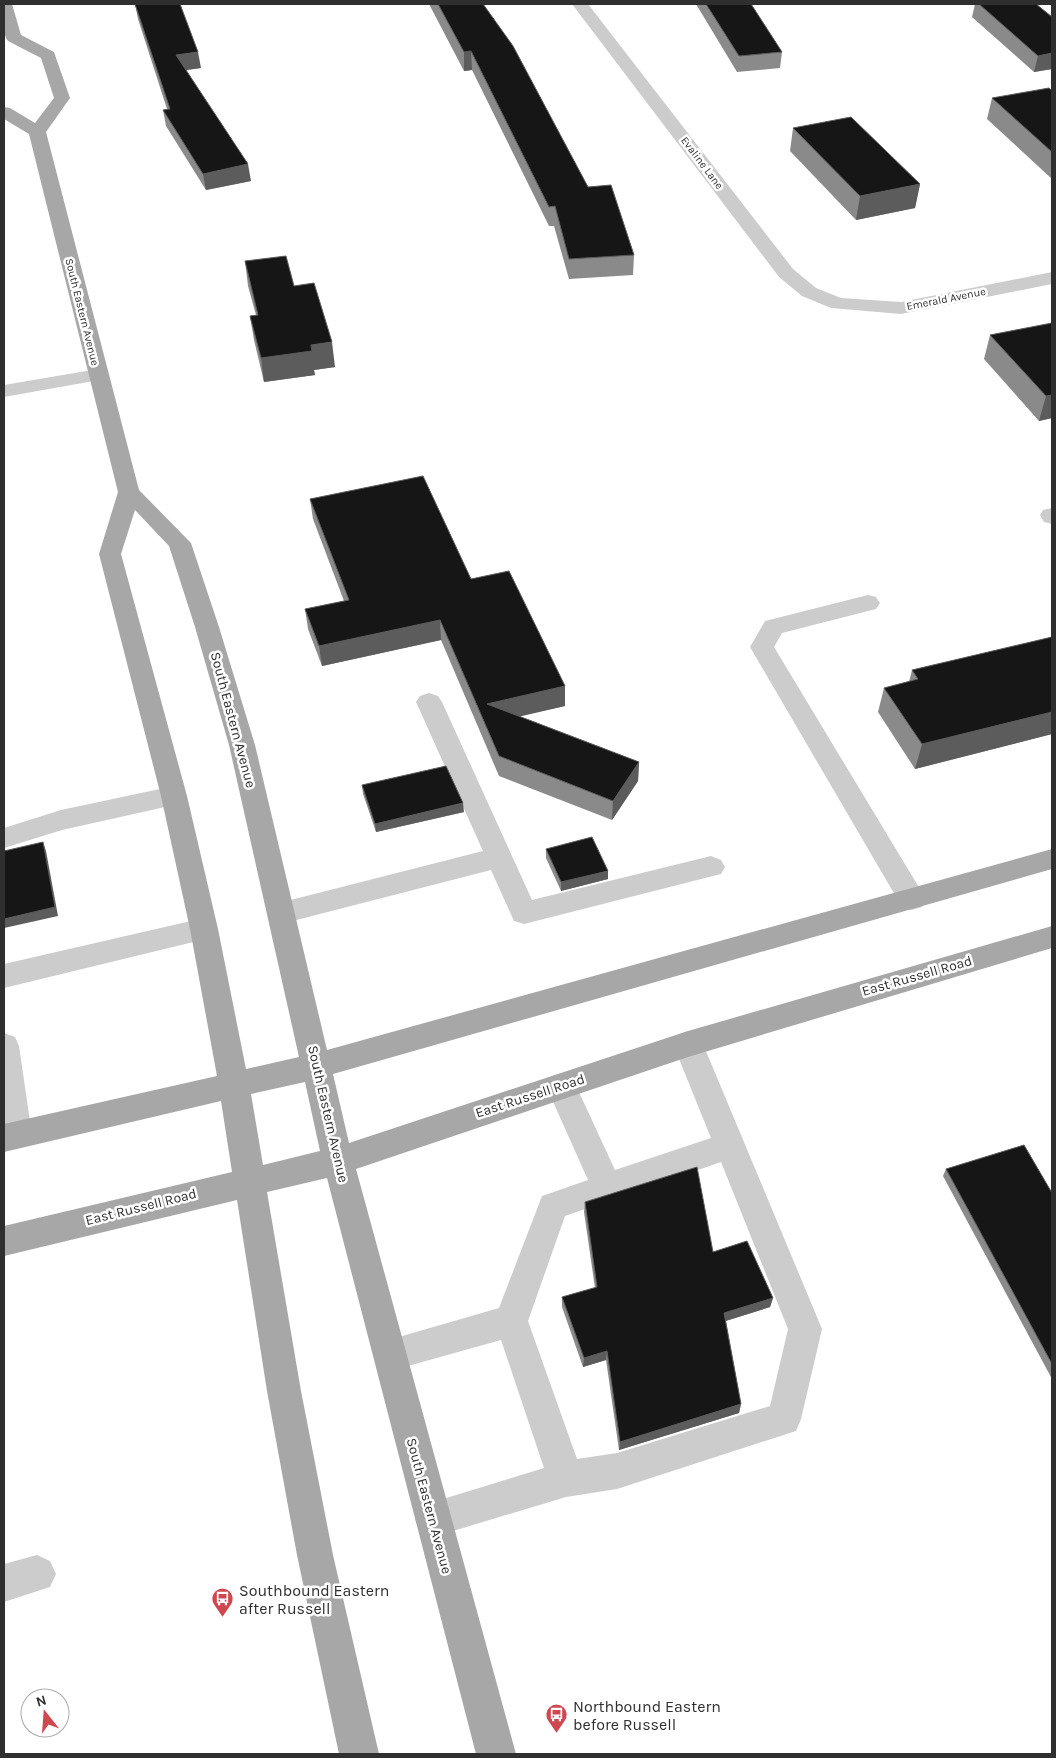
<svg xmlns="http://www.w3.org/2000/svg" width="1056" height="1758" viewBox="0 0 1056 1758" font-family="Karla,sans-serif">
  <style>
    .lines { fill: none; stroke-linecap: round; stroke-linejoin: round }
    .service { fill: #ccc; fill-rule: evenodd }
    .minor { fill: #ccc; fill-rule: evenodd }
    .primary { fill: #a7a7a7; fill-rule: evenodd }
    .wall { fill: #8a8a8a }
    .shaded-wall { fill: #5c5c5c }
    .building { fill: #161616; stroke: #5c5c5c }
    .labels { text-anchor: middle; dominant-baseline: central; stroke-width: 5; stroke-linejoin: round; paint-order: stroke }
    .far-street-label { font-size: 11px; fill: #2f2f2f; stroke: #fff }
    .street-label { font-size: 14px; fill: #2f2f2f; stroke: #fff }
    .near-poi-label { font-size: 16px; fill: #2f2f2f; stroke: #fff; text-anchor: start }
  </style>
  <rect width="100%" height="100%" fill="#fff"/>
  <g class="lines">
    <path class="service" d="M98,369L105,371L108,375L105,379L4,397V385Z
      M1052,508V524L1044,522L1040,515L1043,510Z
      M868,595L876,597L880,603L876,609L782,633L774,647L926,899L922,907L912,910L902,907L750,647L765,621Z
      M429,693L438,696L442,702L532,900L711,856L721,860L725,867L721,874L524,924L514,921L491,870L281,924L271,921L267,913L271,905L483,851L416,702L420,696Z
      M174,786L183,789L187,796L183,803L62,830L4,848V828L61,810Z
      M204,918L214,921L218,929L214,937L4,988V964Z
      M688,1031L699,1035L703,1044L822,1329L801,1419L796,1431L617,1489L566,1497L433,1537L420,1532L415,1519L420,1506L544,1468L501,1340L390,1371L378,1367L373,1355L378,1343L499,1308L542,1196L588,1180L546,1086L550,1077L561,1073L572,1077L615,1170L711,1138L673,1044L677,1035ZM721,1162L788,1329L770,1406L617,1453L577,1459L528,1321L565,1216Z
      M4,1033L15,1037L19,1046L32,1135L27,1145L16,1149L5,1145L4,1142Z
      M37,1555L50,1561L56,1574L50,1587L4,1602V1564Z"/>
    <path class="minor" d="M572,4H588L793,269L816,288L841,298L901,302L1052,272V284L901,314L831,308L802,296L779,277Z"/>
    <path class="primary" d="M4,4H12L21,35L54,52L70,98L46,132L139,490L191,543L219,627L255,745L327,1050L1052,849V869L333,1074L349,1143L688,1031L1052,926V948L688,1057L356,1169L516,1754H476L327,1178L267,1192L301,1391L333,1555L379,1754H339L297,1555L267,1391L237,1200L4,1256V1226L232,1172L221,1101L4,1152V1124L217,1076L190,929L161,796L99,554L118,492L29,134L4,119V107L10,108L35,123L54,98L41,58L8,41C1,31 4,16 4,4ZM135,510L169,546L195,627L229,745L299,1057L246,1069L218,929L187,796L121,554ZM305,1082L320,1151L263,1165L251,1094Z"/>
  </g>
  <path class="wall" d="M135,4L201,68L186,70L251,181L206,190L166,126L163,110L167,109L138,19Z
    M429,4H483L588,187L634,255L633,275L569,279L554,226H549L472,70L464,71Z
    M696,4H751L782,52L780,68L737,72Z
    M975,4H1036L1052,17V69L1034,72L972,17Z
    M1052,91V179L987,119L992,98Z
    M793,128L920,184L915,208L856,220L790,151Z
    M245,261L294,286L335,367L314,370L315,375L264,382L254,340L250,316L256,315L248,286Z
    M1052,323V418L1039,421L984,359L990,335Z
    M310,499L471,579L565,686V706L519,716L639,762L638,781L612,820L499,776L441,640L322,666L308,629L305,609L344,601L313,519Z
    M1052,637V734L915,769L878,712L884,688L909,682L912,670Z
    M362,785L464,812L376,832L363,794Z
    M546,849L608,879L561,891L546,858Z
    M946,1169L1052,1193V1379L943,1176Z
    M585,1202L713,1252L773,1298L770,1307L726,1321L741,1404L739,1413L619,1450L606,1360L583,1367L562,1307V1297L595,1288L584,1212Z"/>
  <path class="shaded-wall" d="M471,51L472,70L464,71V52Z
    M198,52L201,68L179,71L176,55Z
    M1052,53V69L1034,72L1038,56Z
    M248,164L251,181L206,190L203,174Z
    M920,184L915,208L856,220L860,196Z
    M332,342L335,367L314,370L315,375L264,382L261,358L311,345Z
    M1052,395V418L1039,421L1046,396Z
    M440,620L441,640L322,666L319,646Z
    M565,686V706L487,724V704Z
    M1052,712V734L915,769L922,744Z
    M639,762L638,781L612,820L613,801Z
    M463,803L464,812L376,832L375,824Z
    M43,842L46,851L58,916L4,928V919Z
    M608,871V879L561,891V882Z
    M773,1298L770,1307L722,1322L724,1313Z
    M607,1351L606,1360L583,1367L584,1358Z
    M741,1404L739,1413L619,1450L620,1442Z"/>
  <path class="building" d="M135,4H180L198,52L176,55L248,164L203,174L163,110L170,109Z
    M438,4H483L513,46L588,187L611,185L634,255L569,259L555,206L549,207L471,51L464,52Z
    M706,4H751L782,52L739,56Z
    M979,4H1036L1052,17V53L1038,56Z
    M1049,88L1052,91V152L992,98Z
    M851,117L920,184L860,196L793,128Z
    M286,256L294,286L314,283L332,342L311,345L312,351L261,358L250,316L258,315L245,261Z
    M1052,323V395L1046,396L990,335Z
    M423,476L471,579L509,571L565,686L487,704L639,762L613,801L499,756L440,620L319,646L305,609L349,600L310,499Z
    M1052,637V712L922,744L884,688L918,679L912,670Z
    M446,766L463,803L375,824L362,785Z
    M592,837L608,871L561,882L546,849Z
    M43,842L55,907L4,919V851Z
    M1024,1145L1052,1193V1364L946,1169Z
    M697,1167L713,1252L747,1241L773,1298L724,1313L741,1404L620,1442L607,1351L584,1358L562,1297L597,1287L585,1202Z"/>
  <defs>
    <symbol id="bus-pin" viewBox="-11 -11 22 30"><path d="M0 17L-7.5 6A9.5 9.5 0 1 1 7.5 6Z" fill="#cf4850" stroke="#fff"/><path d="M-5-6H5V4H4V6H2V4H-2V6H-4V4H-5ZM-3.5-4V0h7V-4ZM-3.5 1.2v1.5H-2V1.2ZM2 1.2v1.5H3.5V1.2Z" fill="#fff"/></symbol>
  </defs>
  <g fill-rule="evenodd">
    <use href="#bus-pin" x="210" y="1586" width="25" height="34"/>
    <use href="#bus-pin" x="544" y="1702" width="25" height="34"/>
  </g>
  <g class="labels">
    <g class="far-street-label">
      <text transform="translate(702 163) rotate(53)">Evaline Lane</text>
      <text transform="translate(946 299) rotate(-11)">Emerald Avenue</text>
      <text transform="translate(82 312) rotate(76)">South Eastern Avenue</text>
    </g>
    <g class="street-label">
      <text transform="translate(233 720) rotate(75)">South Eastern Avenue</text>
      <text transform="translate(917 976) rotate(-16)">East Russell Road</text>
      <text transform="translate(530 1096) rotate(-18)">East Russell Road</text>
      <text transform="translate(328 1114) rotate(77)">South Eastern Avenue</text>
      <text transform="translate(141 1207) rotate(-14)">East Russell Road</text>
      <text transform="translate(429 1506) rotate(75)">South Eastern Avenue</text>
    </g>
    <g class="near-poi-label">
      <text x="239" y="1590">Southbound Eastern<tspan x="239" dy="18">after Russell</tspan></text>
      <text x="573" y="1706">Northbound Eastern<tspan x="573" dy="18">before Russell</tspan></text>
    </g>
  </g>
  <rect width="1056" height="1758" fill="none" stroke="#2f2f2f" stroke-width="10"/>
  <g transform="translate(45 1713) rotate(343)"><circle r="24" fill="#ffffff" stroke="#acacac"/>
  <path d="M0-4L9 19L0 12L-9 19Z" fill="#cf4850"/>
  <text y="-8" font-size="14" font-weight="bold" text-anchor="middle" fill="#2f2f2f">N</text>
  </g>
</svg>
